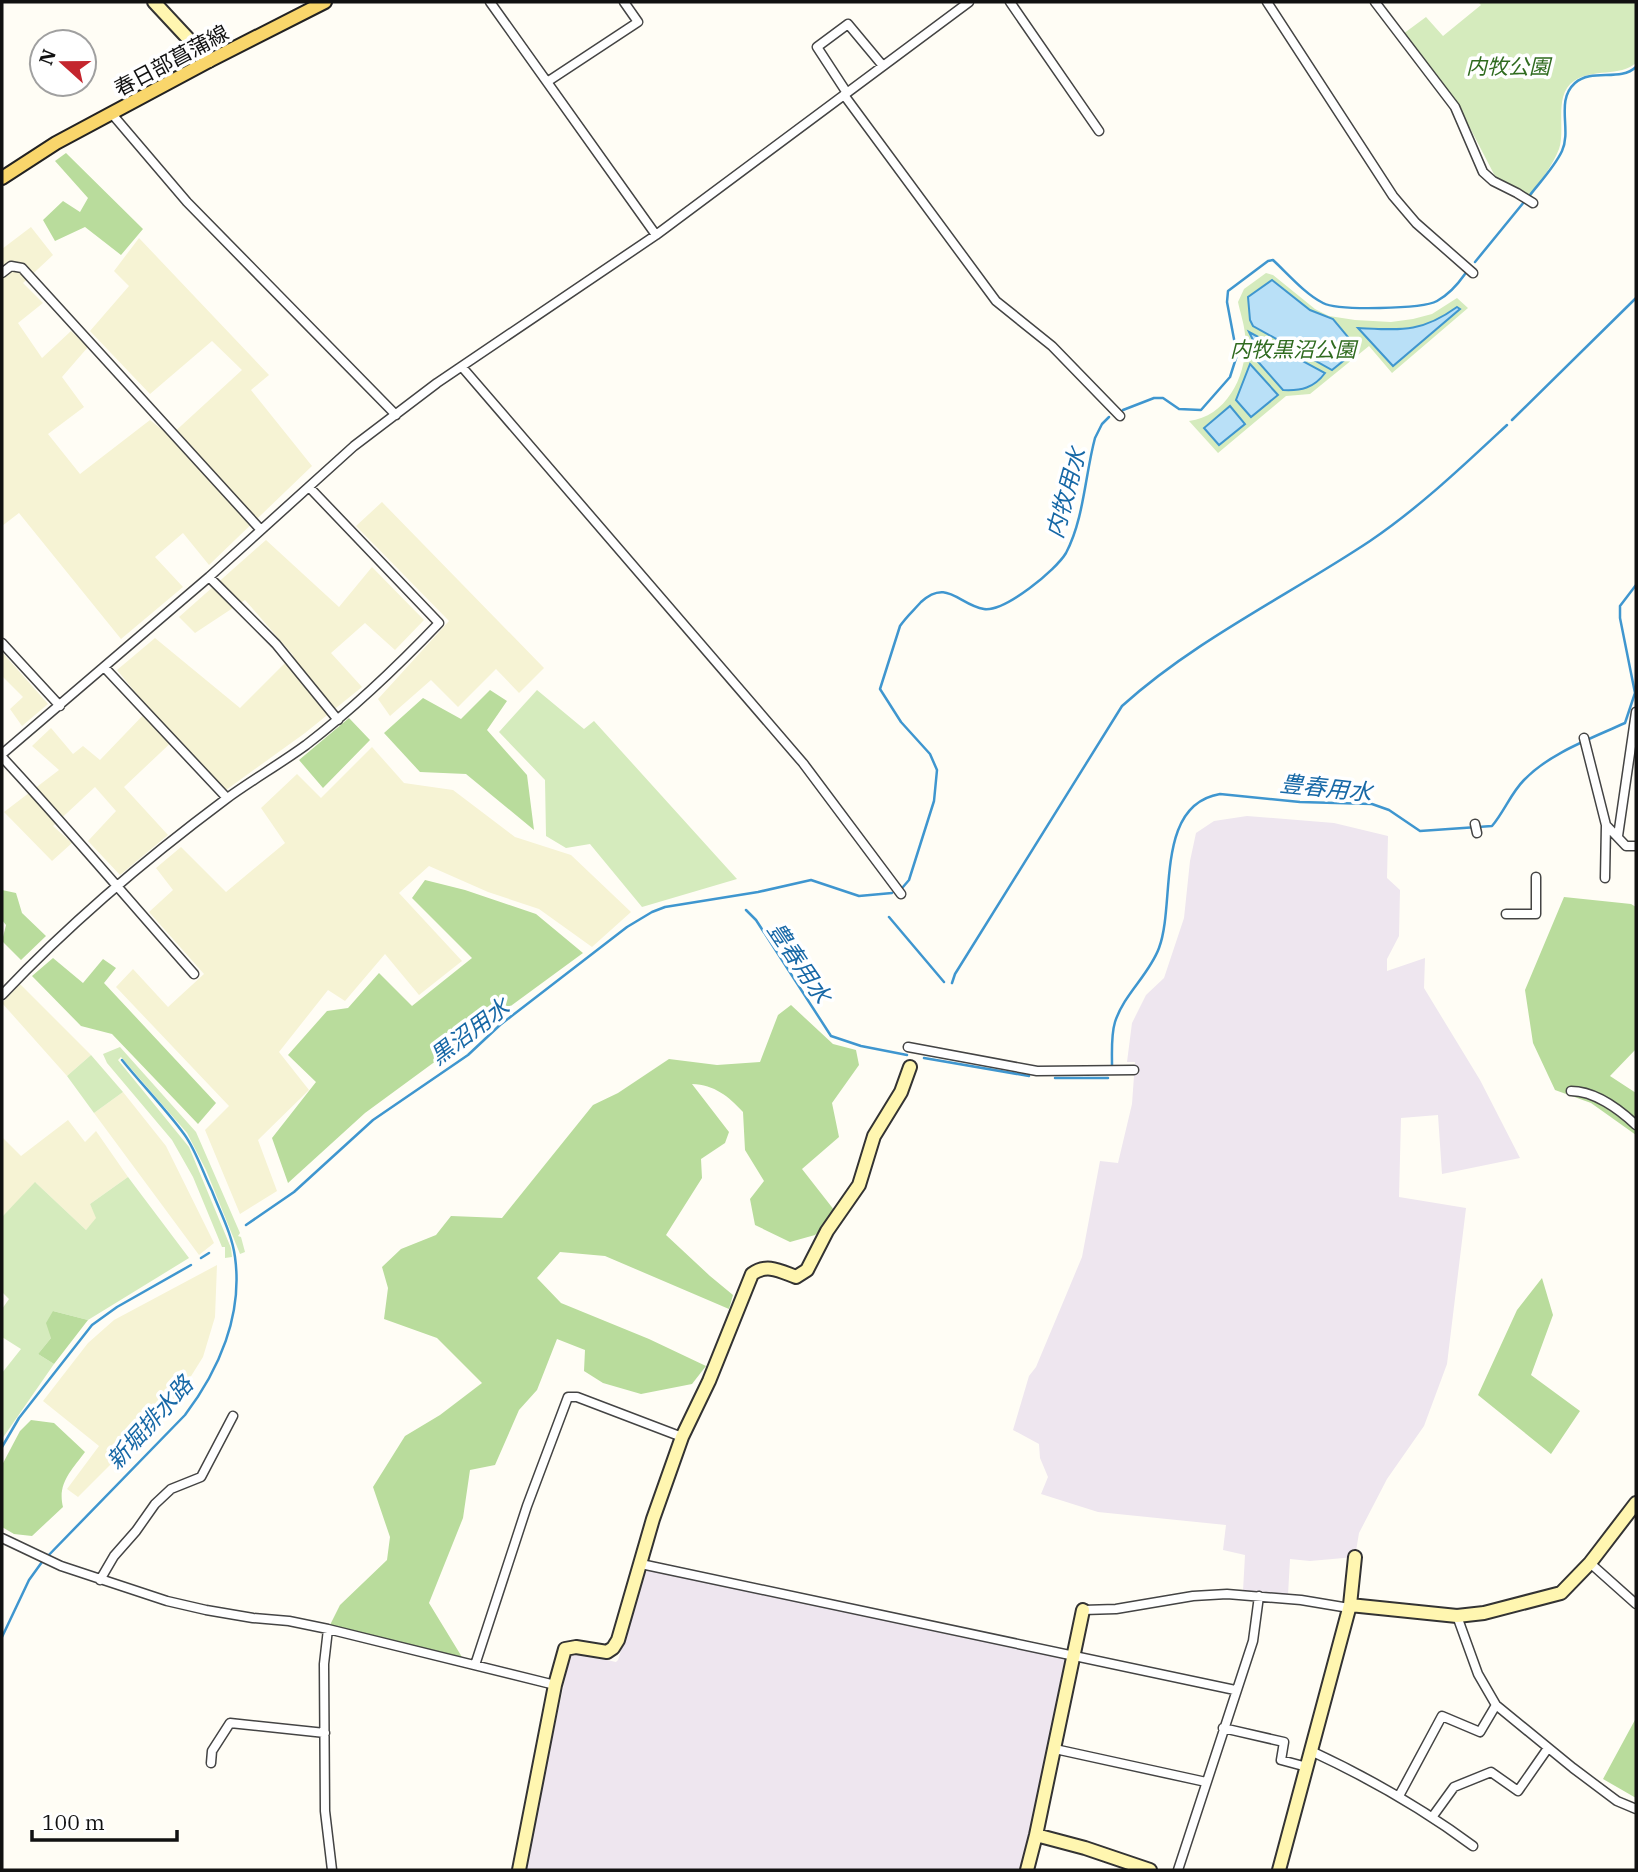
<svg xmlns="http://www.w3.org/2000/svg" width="1638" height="1872" viewBox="0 0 1638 1872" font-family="'IBM Plex Serif','Noto Sans JP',serif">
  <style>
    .industrial { fill: #eee6ef }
    .farmland { fill: #f6f3d4 }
    .green { fill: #d5ebbd }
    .forest { fill: #b9dc9c }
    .water { fill: #b9e0f7; stroke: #3f96cf; stroke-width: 2 }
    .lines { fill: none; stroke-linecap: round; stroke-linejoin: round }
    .stream { stroke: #3f96cf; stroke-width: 2.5 }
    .street-casing { stroke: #444; stroke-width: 11 }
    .secondary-casing { stroke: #333; stroke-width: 16 }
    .primary-casing { stroke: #222; stroke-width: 16 }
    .street { stroke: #fff; stroke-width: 8 }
    .secondary { stroke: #fff6b0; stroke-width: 12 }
    .primary { stroke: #f9d66b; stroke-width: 12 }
    .labels { text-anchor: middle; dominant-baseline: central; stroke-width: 7; stroke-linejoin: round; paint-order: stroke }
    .street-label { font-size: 21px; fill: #111; stroke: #fff }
    .park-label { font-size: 21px; font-style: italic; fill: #2f6b1f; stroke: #fff }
    .water-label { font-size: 23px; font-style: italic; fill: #1768a6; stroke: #fff }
  </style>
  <rect width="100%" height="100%" fill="#fffdf5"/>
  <path class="industrial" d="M1247,816L1334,823L1388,836L1387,878L1400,890L1399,936L1387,959V971L1425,958L1424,988L1480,1080L1520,1158L1442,1174L1438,1115L1401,1118L1399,1197L1466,1208L1447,1364L1424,1426L1387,1479L1359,1533L1355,1557L1310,1561L1290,1559L1288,1595L1243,1591L1245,1555L1223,1550L1226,1525L1098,1512L1041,1494L1048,1477L1040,1458L1039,1444L1013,1430L1029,1376L1036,1367L1082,1257L1100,1161L1118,1163L1132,1104L1135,1062H1127L1132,1023L1146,995L1164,978L1184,918L1190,861L1196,833L1214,821Z
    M650,1569L1068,1659L1034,1820L1021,1870H524L570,1656L575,1653L616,1662L618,1660L646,1572Z"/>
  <path class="farmland" d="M31,227L53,255L23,283L43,303L18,323L42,358L71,331L88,347L62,377L84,407L48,434L80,474L150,420L170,436L242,370L212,341L150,394L90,331L129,286L114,271L139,238L269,375L251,390L312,466L209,565L183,533L155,557L183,587L121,639L19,513L2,526V249Z
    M382,502L544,668L519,693L496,669L458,707L431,680L390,716L378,699L449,621L356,526Z
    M266,540L339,607L372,567L424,620L395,650L365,623L331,653L362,687L305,733L226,790L177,737L124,787L168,835L120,875L88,841L116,811L95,787L53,826L72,843L52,861L4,812L59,770L32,746L51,728L73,754L83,746L100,760L149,709L117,670L155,638L240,708L293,655L245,600L195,633L179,617Z
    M2,652L48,704L22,726L10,709L23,697L2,676Z
    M372,747L404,783L453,790L515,837L571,855L631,912L592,947L539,909L488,892L429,866L399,893L462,961L419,995L385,954L345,1001L328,990L279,1052L309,1090L258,1140L277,1191L240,1214L205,1130L229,1106L116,987L133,969L168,1007L204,974L149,912L173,890L156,868L181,847L226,892L285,843L261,808L297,774L321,798Z
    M20,984L91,1055L67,1076L2,1003Z
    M123,1092L166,1146L214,1243L199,1255L94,1113Z
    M68,1120L85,1142L96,1131L128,1177L90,1204L97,1218L86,1230L36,1183L2,1217V1137L21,1156Z
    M217,1265L215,1317L203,1357L178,1397L78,1497L67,1489L99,1446L43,1401L88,1343L114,1320Z"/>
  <path class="green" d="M1478,2H1636V63C1620,77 1593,68 1574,81C1553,95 1566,129 1559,149C1553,165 1540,181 1531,197L1497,180L1456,101L1403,34L1426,17L1443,36L1481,5Z
    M1266,273L1273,275L1315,309L1329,316L1355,320L1391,322L1413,319L1432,314L1457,298L1468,308L1392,373L1369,346L1310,394L1286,396L1218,453L1189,421C1229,416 1249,371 1245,334C1244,323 1240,312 1238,302L1244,289Z
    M537,690L584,729L594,721L737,879L642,907L590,844L566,848L546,836L545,780L499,732Z
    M120,1047L196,1132L240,1233L238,1236L241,1237L245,1252L240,1254L206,1170L187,1133L121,1057L118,1060L189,1147L231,1248L232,1257L225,1258V1247H222L193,1177L172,1140L107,1063L103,1054Z
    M91,1055L123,1092L94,1113L67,1076Z
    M128,1177L189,1258L88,1320L53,1311L51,1338L38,1354L54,1364L2,1439V1373L21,1349L2,1337V1309L9,1299L2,1292V1217L35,1182L86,1230L96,1218L90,1204Z"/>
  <path class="forest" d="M66,153L143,229L121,255L85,227L55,241L43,220L63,201L80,212L88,198L55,161Z
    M490,690L507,701L487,730L527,775L534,830L466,774L420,772L384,733L423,698L461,719Z
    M349,718L370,740L323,788L299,760Z
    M425,880L465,890L536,914L583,953L365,1113L288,1183L272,1138L316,1082L288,1055L327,1011L348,1008L379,973L412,1006L472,958L412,898Z
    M2,890L16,893L22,913L46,936L21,960L2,941L6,925L2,920Z
    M1564,897L1631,904L1636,907V1049L1610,1076L1636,1093V1135L1591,1103L1555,1090L1533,1043L1525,990Z
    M53,958L83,983L103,959L116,968L104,983L216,1103L198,1124L112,1034L81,1026L32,976Z
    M791,1005L833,1044L856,1050L859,1065L832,1103L839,1137L802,1169L838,1215L815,1235L790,1242L755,1225L750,1199L764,1181L745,1150L743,1112C728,1096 715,1085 692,1084L729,1132L725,1143L701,1159L702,1178L666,1235L710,1276L733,1295L729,1309L605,1256L560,1252L537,1278L561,1303L649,1339L706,1366L692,1384L641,1394L603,1383L584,1371L585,1350L557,1339L537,1390L519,1410L495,1465L470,1470L463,1518L429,1603L465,1662L328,1629L340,1605L387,1560L390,1537L373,1487L405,1436L440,1415L482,1383L437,1338L384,1319L388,1288L382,1267L401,1249L436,1235L451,1216L502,1218L593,1105L618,1093L669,1059L717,1065L760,1062L778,1015Z
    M1542,1278L1553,1315L1531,1375L1580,1411L1551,1454L1478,1395L1517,1310Z
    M53,1311L88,1320L54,1364L38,1354L51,1338L46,1323Z
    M31,1420L54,1423L85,1452C72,1470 57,1483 63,1507L32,1536L14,1534L2,1527V1465L20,1431Z
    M1636,1718V1798L1603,1779Z"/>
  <path class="water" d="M1272,280L1310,310L1333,319L1358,349L1332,370L1253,326L1250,320L1248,297Z
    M1457,307L1460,309L1393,366L1358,328C1401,330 1421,333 1457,307Z
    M1249,332L1325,373C1314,388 1301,391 1283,390L1253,356V340Z
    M1250,364L1278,395L1251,417L1236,400Z
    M1230,406L1245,424L1219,445L1204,428Z"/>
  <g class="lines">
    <path class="stream" d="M1530,195C1541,181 1555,166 1562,151C1572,129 1555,101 1575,83C1592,68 1620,82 1636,67
      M1475,262L1524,202
      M1123,410L1154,398H1163L1179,409L1201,410L1230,377L1237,355L1227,302L1228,291L1268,261L1273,260C1288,274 1305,294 1323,303C1338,311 1422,309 1437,301C1448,295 1458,284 1465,274
      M1512,420L1636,298
      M903,887L909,880L934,801L937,770L930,754L901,722L880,689L900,626C906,617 914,610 921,602C947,578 959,605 984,609C1005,612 1056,570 1066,553C1084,519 1085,475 1095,438L1102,424L1109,417
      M746,910L756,920L831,1036L861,1046L907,1055
      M889,917L944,982
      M952,983L955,974L1122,706C1195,640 1289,595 1370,541C1420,507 1463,466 1507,425
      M924,1058L1029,1076
      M1112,1065C1112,1050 1111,1035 1115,1022C1124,994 1149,975 1159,948C1176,903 1154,805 1220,794L1300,802L1372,804L1389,810L1420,831L1492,826C1504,812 1511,793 1524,780C1550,753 1590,739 1625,723L1635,693L1620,618V606L1636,585
      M1055,1078H1108
      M246,1225L294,1192L373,1120L468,1055L500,1025L627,927L652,912L665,907L758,892L811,880L859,896L892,893
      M201,1258L209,1253
      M2,1447L19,1418L92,1325L117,1307L191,1265
      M2,1637L29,1580L42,1562L185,1415C219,1370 243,1315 235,1257C232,1234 220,1212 212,1191C203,1173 196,1150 184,1134C165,1108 142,1085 122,1060"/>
    <defs>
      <path id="street" d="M490,2L656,235
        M1010,2L1099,131
        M1267,2L1393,196L1416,223L1473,273
        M1375,2L1455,107L1483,172L1493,181L1517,193L1533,203
        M547,82L638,22L624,2
        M847,93L817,47L848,24L883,66
        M844,95L996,301L1052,346L1120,416
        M112,114L187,202L396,415
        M2,273L11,266L22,268L261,530
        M462,367L803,763L901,894
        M209,577L276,644L338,720
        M2,643L60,706
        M104,667L227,798
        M1584,738L1606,825L1626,846H1636
        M2,754L209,577L354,446L437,383L656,235L969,2
        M2,757C68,828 130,902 194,974
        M1475,824L1477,833
        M1618,836L1636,712
        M1605,878L1606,825
        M1506,914H1536V877
        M2,995C70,923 147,858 226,799C252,780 280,764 306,745C354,708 397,667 439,623L309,487
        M908,1047L1037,1071L1134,1070
        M1571,1091C1594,1091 1619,1109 1636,1125
        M2,1538L61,1566L167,1601L206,1610L253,1618L289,1621L328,1629L555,1685
        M1590,1563L1636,1604
        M641,1564L1235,1690
        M100,1580L114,1556L136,1531L155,1504L171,1489L201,1477L233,1416
        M1083,1610L1116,1609L1193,1596L1227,1594L1301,1600L1349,1608
        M1457,1616L1478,1674L1496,1705L1573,1768L1617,1801L1636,1809
        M328,1629L324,1664L325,1811L332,1870
        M475,1665L527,1506L568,1397H577L682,1437
        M1223,1728L1284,1742L1281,1760L1307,1767
        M1055,1749L1206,1782
        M1311,1751C1369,1778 1422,1808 1473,1846
        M211,1763L212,1751L230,1723L325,1733
        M1399,1796L1442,1716L1480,1732L1496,1705
        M1433,1816L1454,1787L1491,1772L1518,1791L1548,1748
        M1178,1870L1253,1641L1259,1596"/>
      <path id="secondary" d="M154,2L209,61
        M1350,1605L1457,1616L1484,1613L1561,1593L1590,1563L1636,1503
        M1036,1835L1085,1848L1150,1870
        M519,1870L555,1685L565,1649L576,1647L607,1652L613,1648L618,1640L653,1519L682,1437L709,1381L752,1274C767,1263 780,1271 796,1277L807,1270L827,1231L859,1185L874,1136L901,1092L910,1067
        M1027,1870L1036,1835L1083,1610
        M1279,1870L1350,1605L1355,1557"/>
      <path id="primary" d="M2,178L56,143L209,61L325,2"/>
    </defs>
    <use href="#street" class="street-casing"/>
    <use href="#secondary" class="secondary-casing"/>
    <use href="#primary" class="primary-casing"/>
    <use href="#street" class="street"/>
    <use href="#secondary" class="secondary"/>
    <use href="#primary" class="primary"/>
  </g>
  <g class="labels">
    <g class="street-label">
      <text transform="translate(171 60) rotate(-28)">春日部菖蒲線</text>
    </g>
    <g class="park-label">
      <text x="1508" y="66">内牧公園</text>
      <text x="1293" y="349">内牧黒沼公園</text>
    </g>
    <g class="water-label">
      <text transform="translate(1065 493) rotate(-75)">内牧用水</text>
      <text transform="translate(1326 787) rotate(6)">豊春用水</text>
      <text transform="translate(800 962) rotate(56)">豊春用水</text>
      <text transform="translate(469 1031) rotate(-37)">黒沼用水</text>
      <text transform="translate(149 1422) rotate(-48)">新堀排水路</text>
    </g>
  </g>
  <rect width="1638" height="1872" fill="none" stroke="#111111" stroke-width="7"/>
  <g transform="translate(63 63) rotate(291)"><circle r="33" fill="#ffffff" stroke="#a0a0a0" stroke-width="2"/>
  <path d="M0-5L12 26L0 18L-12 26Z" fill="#c4262e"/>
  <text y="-10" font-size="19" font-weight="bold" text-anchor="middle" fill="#111111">N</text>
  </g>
  <path d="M32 1830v10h145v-10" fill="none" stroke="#111111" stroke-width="3.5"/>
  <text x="42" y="1830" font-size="21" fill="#111111" stroke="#ffffff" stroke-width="5" paint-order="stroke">100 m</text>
</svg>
